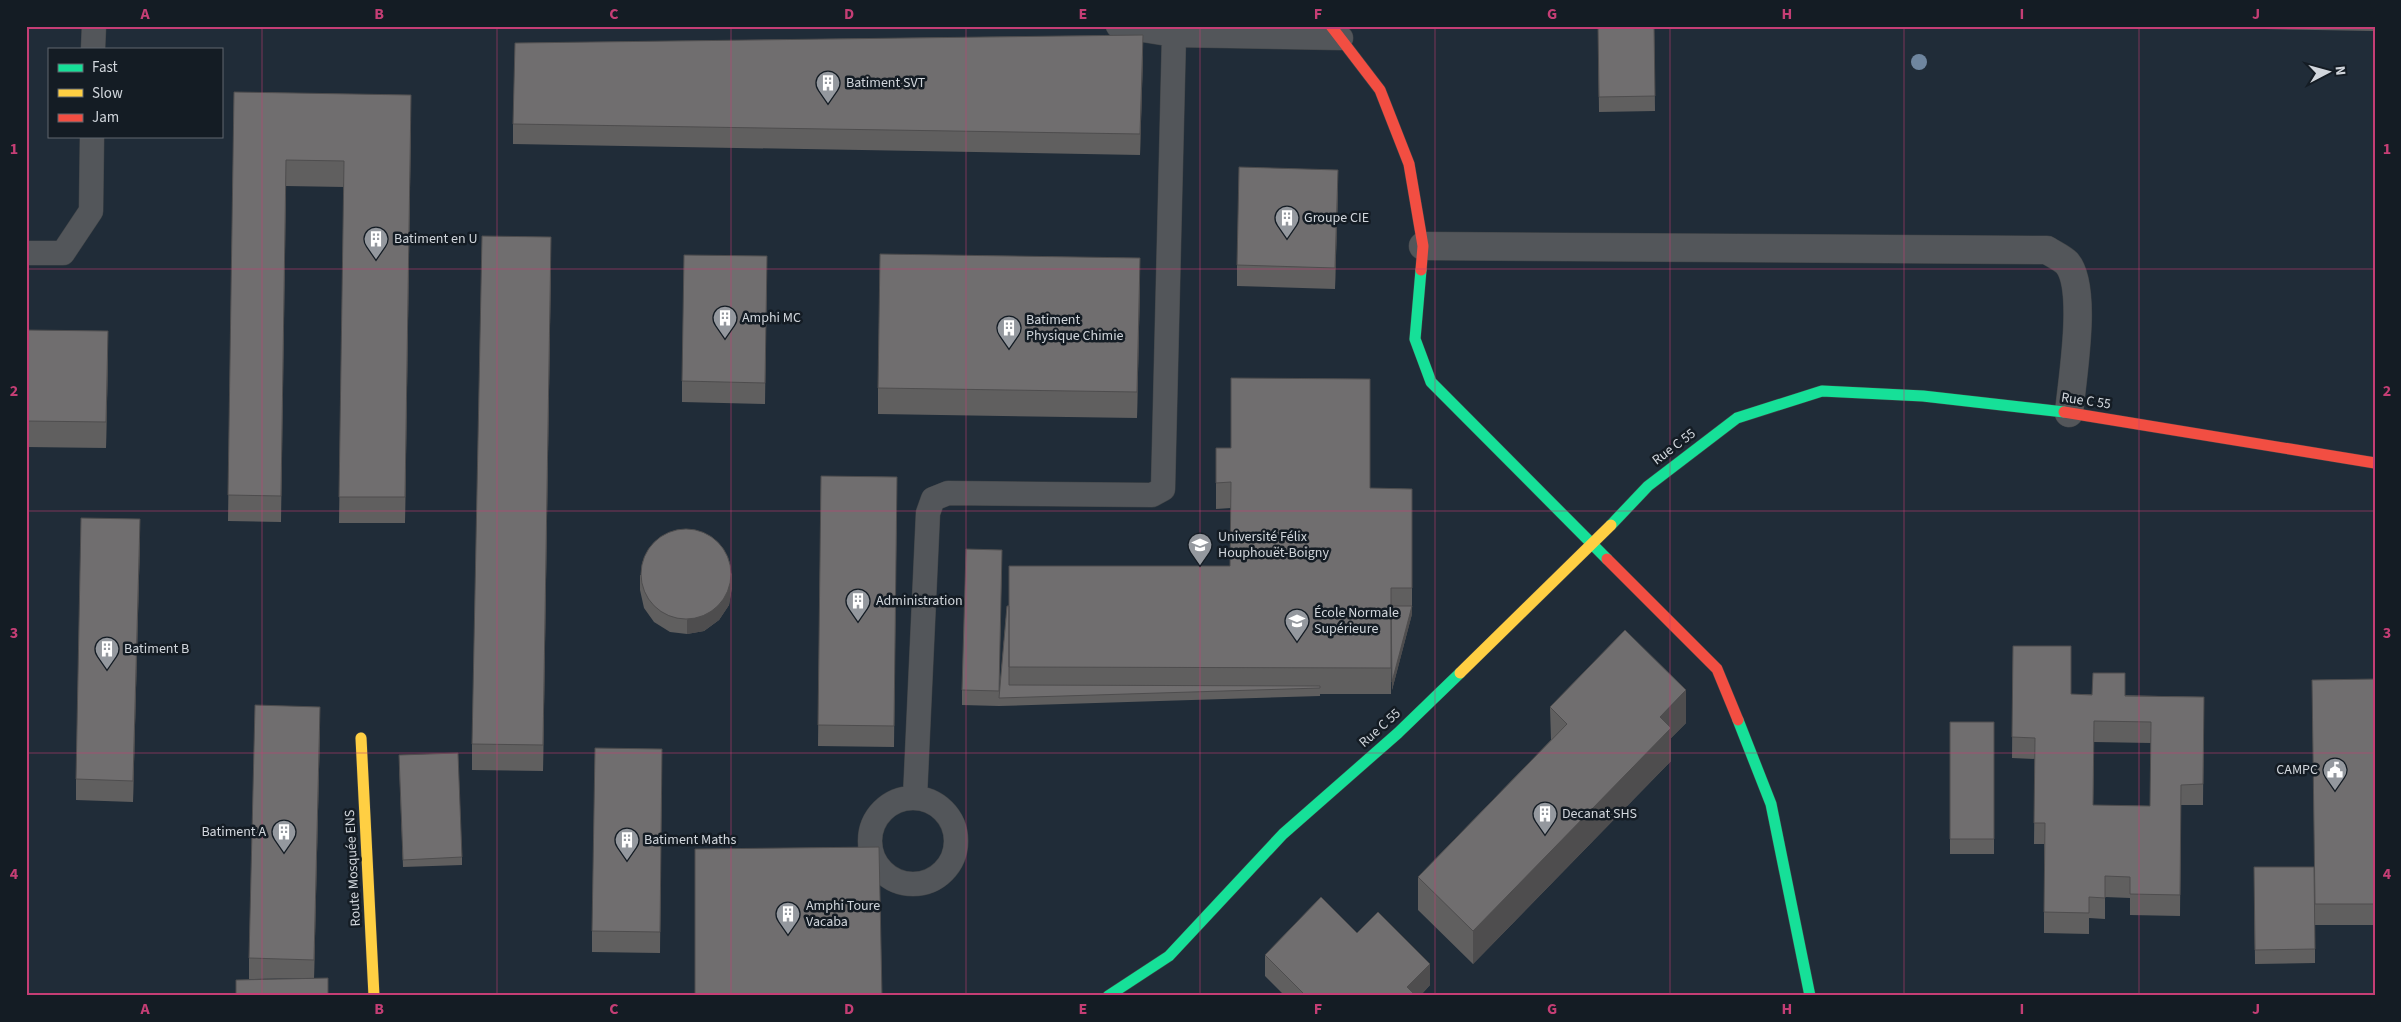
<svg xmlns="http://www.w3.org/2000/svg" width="2401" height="1022" viewBox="0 0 2401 1022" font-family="'Source Sans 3',sans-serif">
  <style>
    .built { fill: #202c38; fill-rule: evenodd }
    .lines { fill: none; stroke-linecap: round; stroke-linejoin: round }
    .lane-casing { stroke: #3f4346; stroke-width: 25 }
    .street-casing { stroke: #3f4346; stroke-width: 29 }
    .fast-casing { stroke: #3f4346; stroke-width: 12 }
    .slow-casing { stroke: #3f4346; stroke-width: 12 }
    .jam-casing { stroke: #3f4346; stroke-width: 12 }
    .lane { stroke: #53565a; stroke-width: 24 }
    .street { stroke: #53565a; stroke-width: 28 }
    .fast { stroke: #16e098; stroke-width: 11 }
    .slow { stroke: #ffcf43; stroke-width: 11 }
    .jam { stroke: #f24e42; stroke-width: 11 }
    .tree { fill: #6f869f }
    .wall { fill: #605f5f; fill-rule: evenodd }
    .shaded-wall { fill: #4e4d4e }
    .building { fill: #706e6f; stroke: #4e4d4e; fill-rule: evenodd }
    .grid { fill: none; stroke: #c53e75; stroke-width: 1; stroke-opacity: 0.55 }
    .labels { text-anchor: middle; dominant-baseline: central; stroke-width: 5; stroke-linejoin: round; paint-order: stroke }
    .poi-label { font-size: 14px; fill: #d1d6dc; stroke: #141c24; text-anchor: start }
    .street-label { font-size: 14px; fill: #d1d6dc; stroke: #141c24 }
    .neatline { fill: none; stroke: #c53e75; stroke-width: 2 }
    .grid-label { font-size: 16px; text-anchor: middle; font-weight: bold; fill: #c53e75 }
  </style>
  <rect width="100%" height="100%" fill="#22262a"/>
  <path class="built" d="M26,26H2375V996H26ZM49,49H221V136H49Z"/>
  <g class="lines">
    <defs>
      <path id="lane" d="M1118,26L1174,35L1341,38
        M93,49L94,26
        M26,253H63L91,211L92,136
        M915,797L928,513L933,499L948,493L1152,495L1163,489L1174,35
        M870 841a43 43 0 1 1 86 0a43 43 0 1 1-86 0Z"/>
      <path id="street" d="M1423,246L2047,250C2053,254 2062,258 2067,263C2088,288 2072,379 2069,413"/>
      <path id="fast" d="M1421,270L1415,339L1431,382L1607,559
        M1611,525L1648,486L1737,418L1822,391L1923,396L2064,412
        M1738,720L1771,804L1810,996
        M1108,996L1169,956L1283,834L1398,733L1460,673"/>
      <path id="slow" d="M1460,673L1611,525
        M361,738L374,996"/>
      <path id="jam" d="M1331,26L1380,90L1409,164L1423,246L1421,270
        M2064,412L2375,463
        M1607,559L1717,669L1738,720"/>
    </defs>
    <use href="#lane" class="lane-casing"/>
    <use href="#street" class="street-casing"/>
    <use href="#fast" class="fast-casing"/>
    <use href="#slow" class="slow-casing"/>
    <use href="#jam" class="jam-casing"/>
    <use href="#lane" class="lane"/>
    <use href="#street" class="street"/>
    <use href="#fast" class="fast"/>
    <use href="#slow" class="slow"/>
    <use href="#jam" class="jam"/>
  </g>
  <circle class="tree" cx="1919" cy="62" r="8"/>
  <path class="wall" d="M1598,26H1654L1655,111L1599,112Z
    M2264,26H2375V31L2264,29Z
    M1143,56L1140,155L513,144V124Z
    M234,92L411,121L405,523H339L344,187L286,186L281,522L228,521Z
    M1338,191L1335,289L1237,286V265Z
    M767,256L765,404L682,402V381Z
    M551,263L543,771L472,770V744Z
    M1140,284L1137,418L878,414V388Z
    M26,330L108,357L106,448L26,447Z
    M1216,448L1370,488L1412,489V614L1392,690L1391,620V694H1320V696L999,706L962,705V690L1002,550L999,695L1007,606L1230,566L1231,508L1216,509Z
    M821,476L897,477L894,747L818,746Z
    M140,540L133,802L76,800V779Z
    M640,575L732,587L729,605L719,620L704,631L687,634L670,632L654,622L644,608L640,590Z
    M2013,646L2071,694L2204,697L2203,805H2181L2180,916L2130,915V898L2105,897V919L2089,918V934L2044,933V844H2034L2035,759L2012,758ZM2094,742L2151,743L2150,806L2093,805Z
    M2375,679V925H2315V963L2255,964L2254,867H2314Z
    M1550,707L1686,723L1671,738V761L1473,964L1418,910V877L1551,740Z
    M1950,722L1994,839V854H1950Z
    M320,728L314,978L249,979V958Z
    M662,749L660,953L592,952V931Z
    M399,763L462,857V865L403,867Z
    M1357,933L1430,985L1420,996H1285L1265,976V955Z"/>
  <path class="shaded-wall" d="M1143,35V56L1140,155V134Z
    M411,95V121L405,523V497Z
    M1338,170V191L1335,289V268Z
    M551,237V263L543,771V745Z
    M1140,258V284L1137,418V392Z
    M108,331V357L106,448V422Z
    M1412,489V614L1392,690V682L1412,606Z
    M140,519V540L133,802V781Z
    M732,573V587L729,605L719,620L704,631L687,634V620Z
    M1686,690V723L1671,738V761L1473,964V931L1660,717Z
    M320,707V728L314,980V960Z
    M1430,964V985L1420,996H1407V987Z"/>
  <path class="building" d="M1598,26H1654L1655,96L1599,97Z
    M1143,35L1140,134L513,124L515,43Z
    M234,92L411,95L405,497H339L344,161L286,160L281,496L228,495Z
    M1239,167L1338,170L1335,268L1237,265Z
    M482,236L551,237L543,745L472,744Z
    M880,254L1140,258L1137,392L878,388Z
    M684,255L767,256L765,383L682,381Z
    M26,330L108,331L106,422L26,421Z
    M1231,378L1370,379V488L1412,489V588H1391V668L1009,667V566H1230L1231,482L1216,483V448H1231Z
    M821,476L897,477L894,726L818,725Z
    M81,518L140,519L133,781L76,779Z
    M641 574a45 45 0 1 1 90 0a45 45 0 1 1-90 0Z
    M966,549L1002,550L999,691L962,690Z
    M1007,606H1009V685L1320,686V688L999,698Z
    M1391,606H1412L1392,682Z
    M1625,630L1686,690L1660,717L1671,728L1473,931L1418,877L1567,724L1550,707Z
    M2013,646H2071V694L2092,695L2093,673H2125V696L2204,697L2203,784L2181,785L2180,895L2130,894V877L2105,876V898L2089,897V913L2044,912L2045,823H2034L2035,738L2012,737ZM2094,721L2151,722L2150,806L2093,805Z
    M2375,679V904H2315L2312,680Z
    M255,705L320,707L314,960L249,958Z
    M1950,722H1994V839H1950Z
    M595,748L662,749L660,932L592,931Z
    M458,753L462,857L403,860L399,755Z
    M879,847L882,996H695V849Z
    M2254,867H2314L2315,949L2255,950Z
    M1321,897L1357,933L1378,912L1430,964L1407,987L1416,996H1306L1265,955Z
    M328,978V996H236V980Z"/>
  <path class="grid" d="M262,26V996M497,26V996M731,26V996M966,26V996M1200,26V996M1435,26V996M1670,26V996M1904,26V996M2139,26V996M26,269H2375M26,511H2375M26,753H2375"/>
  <defs>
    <symbol id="building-pin" viewBox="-11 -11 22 30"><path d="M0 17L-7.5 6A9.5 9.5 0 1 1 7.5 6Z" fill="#94989e" stroke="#141c24"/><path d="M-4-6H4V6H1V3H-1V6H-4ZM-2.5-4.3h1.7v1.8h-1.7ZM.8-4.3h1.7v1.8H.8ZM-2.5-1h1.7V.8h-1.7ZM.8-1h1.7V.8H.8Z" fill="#fff"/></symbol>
    <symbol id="university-pin" viewBox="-11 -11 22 30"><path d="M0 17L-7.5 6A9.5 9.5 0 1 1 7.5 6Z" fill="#94989e" stroke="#141c24"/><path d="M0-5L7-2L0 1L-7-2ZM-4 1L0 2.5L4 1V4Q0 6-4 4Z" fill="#fff"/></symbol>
    <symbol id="school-pin" viewBox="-11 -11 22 30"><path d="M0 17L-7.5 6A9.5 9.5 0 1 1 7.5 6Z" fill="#94989e" stroke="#141c24"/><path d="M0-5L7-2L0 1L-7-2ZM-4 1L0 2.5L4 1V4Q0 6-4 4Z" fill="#fff"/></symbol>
    <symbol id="civic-pin" viewBox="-11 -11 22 30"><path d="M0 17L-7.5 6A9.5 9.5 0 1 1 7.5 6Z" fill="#94989e" stroke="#141c24"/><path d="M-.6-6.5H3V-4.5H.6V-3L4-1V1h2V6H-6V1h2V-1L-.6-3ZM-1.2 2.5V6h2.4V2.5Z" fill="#fff"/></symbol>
  </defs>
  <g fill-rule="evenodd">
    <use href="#building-pin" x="814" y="69" width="28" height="38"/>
    <use href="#building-pin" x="1273" y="204" width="28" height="38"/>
    <use href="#building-pin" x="362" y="225" width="28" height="38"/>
    <use href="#building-pin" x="711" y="304" width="28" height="38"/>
    <use href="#building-pin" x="995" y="314" width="28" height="38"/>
    <use href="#university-pin" x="1186" y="531" width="28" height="38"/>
    <use href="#building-pin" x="844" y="587" width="28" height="38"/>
    <use href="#school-pin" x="1283" y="607" width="28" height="38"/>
    <use href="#building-pin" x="93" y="635" width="28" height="38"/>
    <use href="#civic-pin" x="2321" y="756" width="28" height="38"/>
    <use href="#building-pin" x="1531" y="800" width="28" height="38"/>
    <use href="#building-pin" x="270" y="818" width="28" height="38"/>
    <use href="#building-pin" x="613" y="826" width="28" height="38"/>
    <use href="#building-pin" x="774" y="900" width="28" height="38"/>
  </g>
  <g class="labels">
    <g class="poi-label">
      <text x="846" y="83">Batiment SVT</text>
      <text x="1304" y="218">Groupe CIE</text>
      <text x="394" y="239">Batiment en U</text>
      <text x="742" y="318">Amphi MC</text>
      <text x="1026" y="320">Batiment<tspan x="1026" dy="16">Physique Chimie</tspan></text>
      <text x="1218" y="537">Université Félix<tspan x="1218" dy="16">Houphouët-Boigny</tspan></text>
      <text x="876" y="601">Administration</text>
      <text x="1314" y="613">École Normale<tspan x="1314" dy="16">Supérieure</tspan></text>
      <text x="124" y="649">Batiment B</text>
      <text x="2318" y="770" text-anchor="end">CAMPC</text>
      <text x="1562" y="814">Decanat SHS</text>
      <text x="266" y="832" text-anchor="end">Batiment A</text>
      <text x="644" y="840">Batiment Maths</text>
      <text x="806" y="906">Amphi Toure<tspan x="806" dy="16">Vacaba</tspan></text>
    </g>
    <g class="street-label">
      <text transform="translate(2086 401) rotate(8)">Rue C 55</text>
      <text transform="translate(1674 447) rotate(-37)">Rue C 55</text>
      <text transform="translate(1380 728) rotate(-42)">Rue C 55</text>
      <text transform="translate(353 868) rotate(-93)">Route Mosquée ENS</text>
    </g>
  </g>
  <rect width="2401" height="1022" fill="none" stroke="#141c24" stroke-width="55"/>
  <rect x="48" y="48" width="175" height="90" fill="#141c24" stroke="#60666e"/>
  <rect x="58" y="64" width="25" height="8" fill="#16e098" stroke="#60666e"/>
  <text x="92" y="72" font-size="15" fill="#d1d6dc">Fast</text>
  <rect x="58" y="89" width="25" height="8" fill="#ffcf43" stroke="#60666e"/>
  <text x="92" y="98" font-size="15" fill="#d1d6dc">Slow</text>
  <rect x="58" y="114" width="25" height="8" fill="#f24e42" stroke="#60666e"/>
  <text x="92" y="122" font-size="15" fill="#d1d6dc">Jam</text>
  <g transform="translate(2328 72) rotate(84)" stroke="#141c24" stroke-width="4" paint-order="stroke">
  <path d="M0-4L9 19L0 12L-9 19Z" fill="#d1d6dc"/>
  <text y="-8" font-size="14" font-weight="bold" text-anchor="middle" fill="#d1d6dc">N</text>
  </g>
  <rect x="28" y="28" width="2346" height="966" class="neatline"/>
  <g class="grid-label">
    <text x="145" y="19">A</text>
    <text x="379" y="19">B</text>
    <text x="614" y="19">C</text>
    <text x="849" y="19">D</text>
    <text x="1083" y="19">E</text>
    <text x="1318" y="19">F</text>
    <text x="1552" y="19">G</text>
    <text x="1787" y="19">H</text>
    <text x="2022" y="19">I</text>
    <text x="2256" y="19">J</text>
    <text x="14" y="154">1</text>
    <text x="2387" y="154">1</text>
    <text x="14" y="396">2</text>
    <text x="2387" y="396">2</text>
    <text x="14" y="638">3</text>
    <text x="2387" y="638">3</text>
    <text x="14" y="879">4</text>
    <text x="2387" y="879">4</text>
    <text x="145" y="1014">A</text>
    <text x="379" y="1014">B</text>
    <text x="614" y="1014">C</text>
    <text x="849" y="1014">D</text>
    <text x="1083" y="1014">E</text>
    <text x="1318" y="1014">F</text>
    <text x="1552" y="1014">G</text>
    <text x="1787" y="1014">H</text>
    <text x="2022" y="1014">I</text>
    <text x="2256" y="1014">J</text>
  </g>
</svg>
